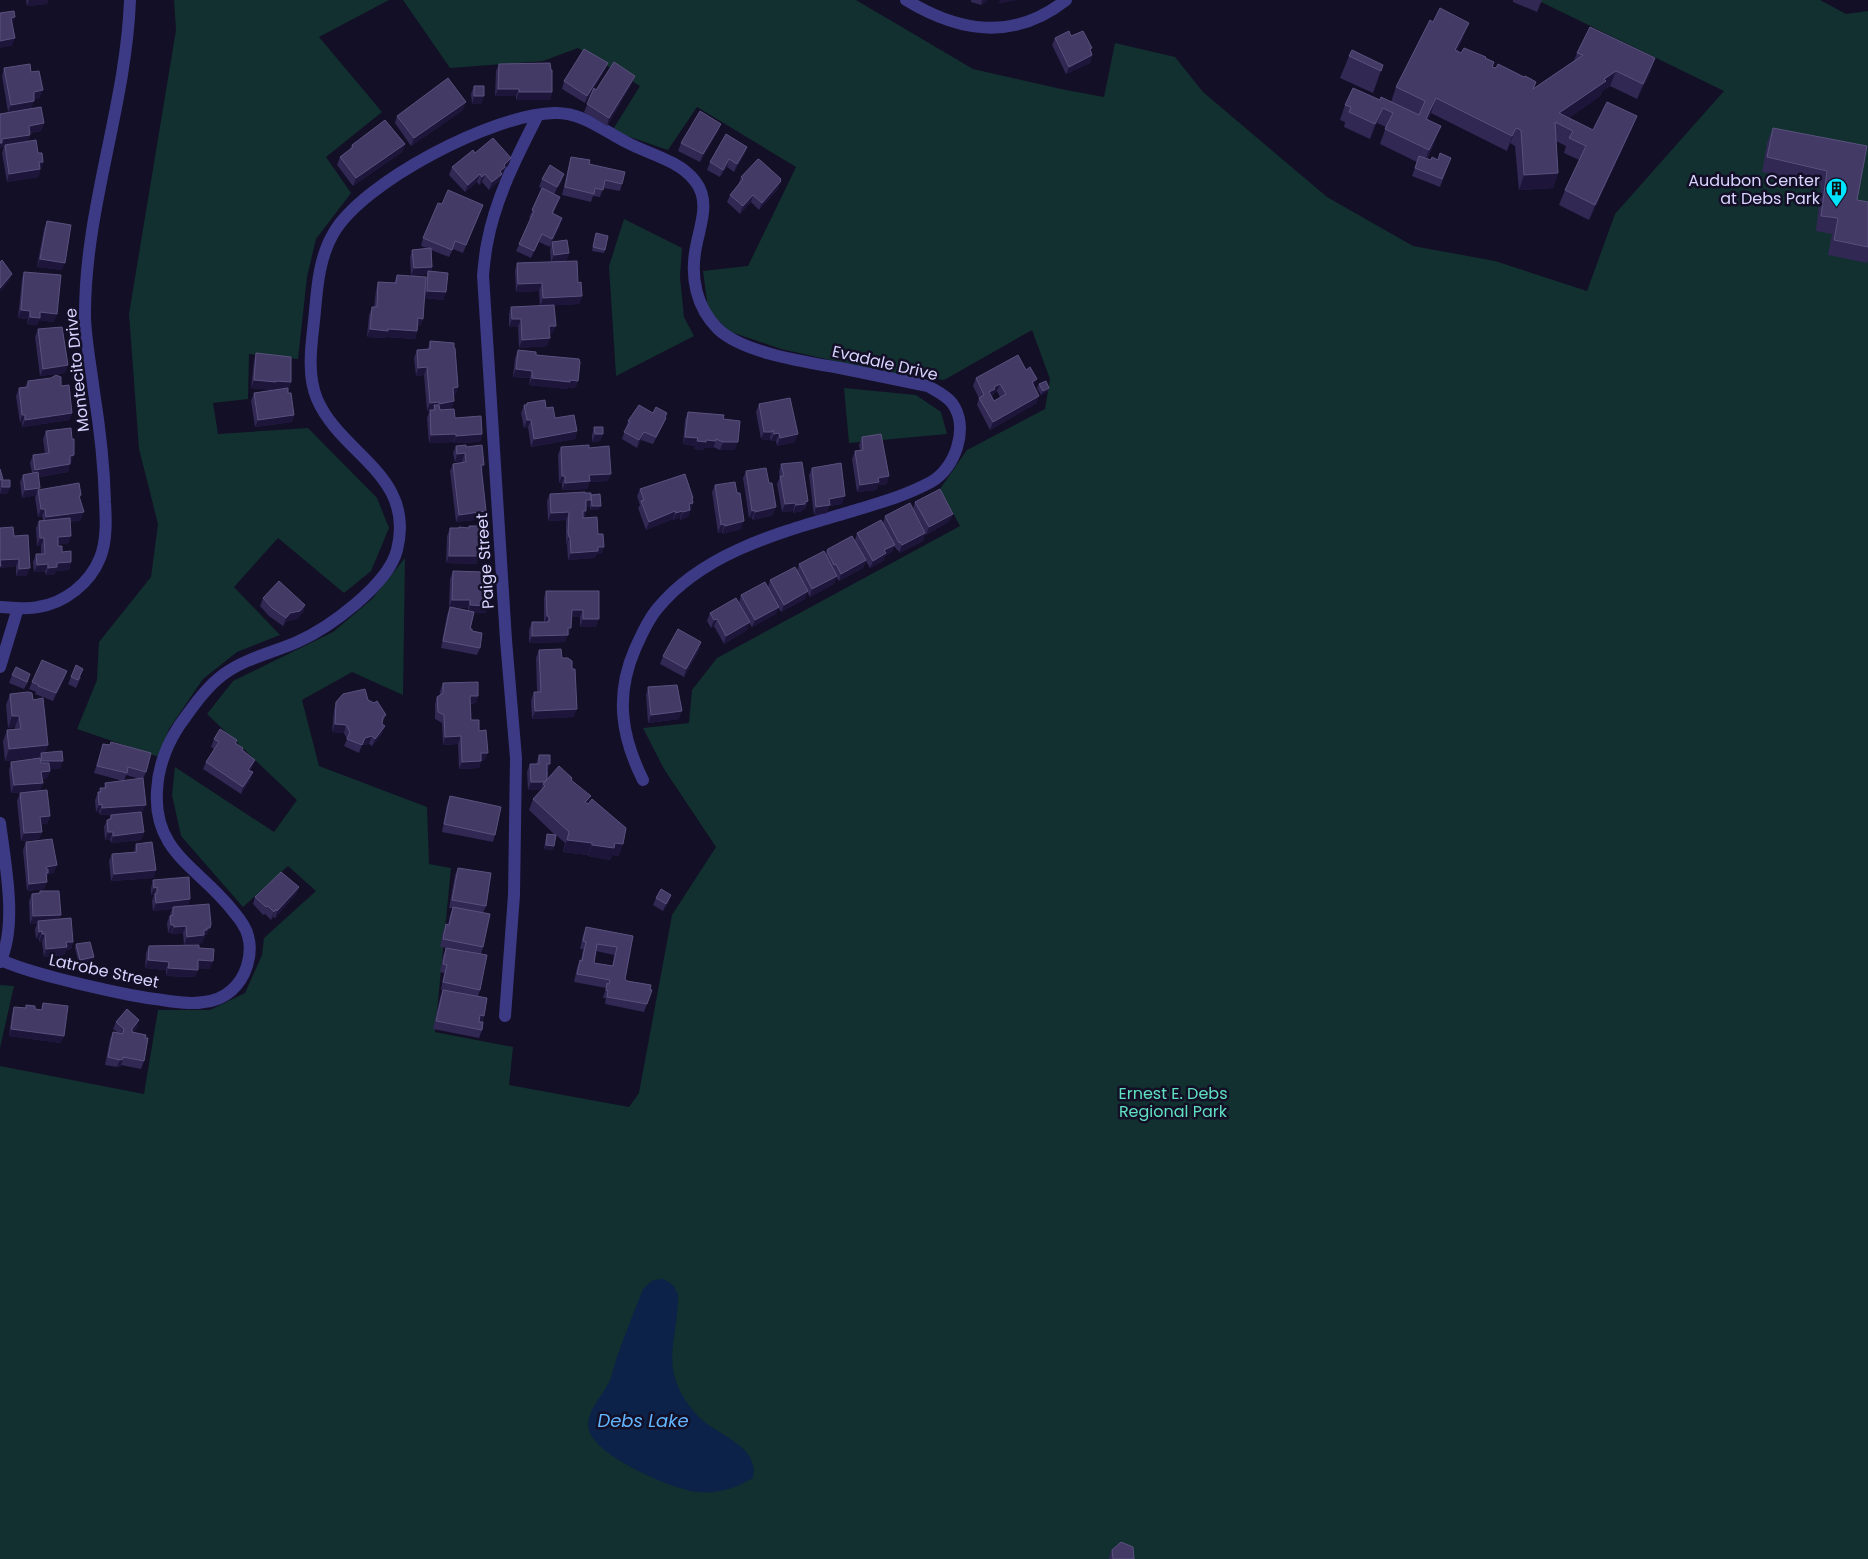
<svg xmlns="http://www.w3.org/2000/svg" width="1868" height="1559" viewBox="0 0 1868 1559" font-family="Poppins,sans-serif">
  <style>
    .green { fill: #12302f }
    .water { fill: #0c2248 }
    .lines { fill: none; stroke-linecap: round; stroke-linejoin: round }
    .street { stroke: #3d3a85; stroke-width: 12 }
    .wall { fill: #312854; fill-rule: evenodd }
    .shaded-wall { fill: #1d163a }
    .building { fill: #433a66; stroke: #5a527e; fill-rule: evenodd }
    .labels { text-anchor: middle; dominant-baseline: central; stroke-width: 5; stroke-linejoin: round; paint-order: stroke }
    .poi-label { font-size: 16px; fill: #d9d4ff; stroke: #130f26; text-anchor: end }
    .street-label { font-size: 16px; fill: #d9d4ff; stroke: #130f26 }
    .park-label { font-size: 16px; fill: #5fe0c0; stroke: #130f26 }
    .water-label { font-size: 18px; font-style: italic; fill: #62b6ff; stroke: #130f26 }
  </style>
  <rect width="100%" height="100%" fill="#130f26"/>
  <path class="green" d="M174,0H389L319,37L382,112L326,157L351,193L316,239L307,277L298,359L249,354L248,399L213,403L218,434L308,428L377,498L389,528L371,571L344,593L278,538L234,587L280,635L237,652L203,679L169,729L159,757L77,729L97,680L99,642L151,577L158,524L139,449L129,314L176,30Z
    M403,0H856L973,69L1061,89L1104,97L1115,43L1175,57L1203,92L1327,197L1413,246L1495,261L1587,291L1615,214L1724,91L1537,0H1820L1846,14L1868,11V1559H0V1066L144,1094L158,1010H210L245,993L262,955L264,938L316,891L288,866L243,907L181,836L172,795L175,767L274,832L297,800L207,714L233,681L333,632L372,599L405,558L403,695L352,672L302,700L319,766L427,807L429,864L451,868L435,1032L513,1047L509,1085L629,1107L639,1093L672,915L716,847L664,769L643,728L689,723L692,690L717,658L960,526L940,489L967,450L1045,409L1050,379L1032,330L944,380L898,375L781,349L728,331L708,309L703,271L748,266L796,167L697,107L668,150L612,131L640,86L578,48L543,61L450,68Z
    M624,219L682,248L680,277L684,317L694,336L616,376L609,266Z
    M844,388L916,395L941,412L947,434L849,443Z
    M0,985L14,986L0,1048Z"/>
  <path class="water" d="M664,1279L673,1285L678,1294C678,1345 657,1368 696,1414C714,1435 761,1445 753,1478C736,1488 718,1494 698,1492C673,1490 595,1456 589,1430C585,1412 602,1397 609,1382C613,1374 614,1365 617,1357C625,1334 634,1312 643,1289L653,1280Z"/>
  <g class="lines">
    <path class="street" d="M906,0C960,33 1014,41 1066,0
      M0,607C12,607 26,610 38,607C65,603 90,583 100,558C107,541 106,519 105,502C104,465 100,429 94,392C91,367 86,343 85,318C84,210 126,107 130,0
      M0,667L18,608
      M0,823C5,863 18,925 0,962
      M1,960C23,970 45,975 68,981C97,988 125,995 155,999C171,1001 188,1005 204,1002C226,1000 241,985 247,966C250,956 251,946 248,936C246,927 239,918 233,911C200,868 153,853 157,791C158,767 166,746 179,726C192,708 206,687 224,674C246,658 272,653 297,642C329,628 388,585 397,550C416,475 341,455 317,399C307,375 311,347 314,321C317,291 318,260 333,234C362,182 494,114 554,113C581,112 603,130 626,142C648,154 679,160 695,181C711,201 700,225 696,247C690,277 696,307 718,329C743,353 806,362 840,368C869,374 898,380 928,386C936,391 946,395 952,403C970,427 955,469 931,482C907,495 882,502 856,510C786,531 705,550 657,609C647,621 641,636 635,649C615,695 621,736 643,780
      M505,1016L514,895L516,758L506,640L483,275C484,265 485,254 487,244C495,199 517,156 538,115"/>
  </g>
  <path class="wall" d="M26,0H48L47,4L27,6Z
    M971,0H987V1L981,5L971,2Z
    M1513,0H1542L1537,12L1513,2Z
    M1071,36L1091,51L1092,55L1090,63L1066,74L1052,45L1055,38Z
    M1463,38L1457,50L1461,53L1486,58L1494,62L1492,67L1496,68L1524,77L1536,82L1534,88L1574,61L1577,53L1655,58L1650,73L1637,99L1610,86L1602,91L1600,96L1569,118L1593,130L1637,116L1631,131L1589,220L1559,205L1565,190L1579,160L1564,153L1566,146L1556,141L1558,173L1553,188L1519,190L1515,146L1510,143L1507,151L1431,113L1428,120L1435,141L1427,159L1431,160L1451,158L1440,187L1412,176L1417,162L1380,144L1386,127L1377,123L1370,139L1344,127L1345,122L1340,120L1345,105L1380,100L1391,102L1396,87Z
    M1349,56L1383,65L1373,93L1340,78Z
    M499,64L552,92L550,100H516V96H495L496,71Z
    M4,68L31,72L40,98L34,99L31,109L44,123L41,131L30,133V135L28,142L38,153L43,162L38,177L7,182L2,153L4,146L1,147L0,149V114L28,109L8,112L2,76Z
    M605,70L594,88L596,90L635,76L632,83L607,126L584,112L594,89L585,103L562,89L564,81Z
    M474,86L484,96L481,104H472L471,94Z
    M463,110L411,146L395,123L397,116Z
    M721,124L718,131L700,162L678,151L681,143Z
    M1773,128L1867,146L1857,200L1868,202V260L1867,263L1828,255L1832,234L1816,231L1821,186L1762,172L1767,143Z
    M405,144L402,152L353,186L337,165L340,157L350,149L352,145Z
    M747,147L744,155L734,172L727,167L720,177L707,170L710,162Z
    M475,153L511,158L508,166L504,169L499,181L489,190L482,182L479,185L477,182L465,192L449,175L452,167Z
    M571,157L589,164L622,184L620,191L603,188L600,197L593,196L591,202L562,195L569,164Z
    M741,177L780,181L778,189L759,210L751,202L740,214L727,202L730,195L738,185Z
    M542,179L562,181L554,194L560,197L553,214L560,226L550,247L539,242L531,258L516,251L531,219L529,218L542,188L539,187Z
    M442,204L483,205L463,253L453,249L449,257L431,250L432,267L431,272L446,292L443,300L424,298L423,319L420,326H418L417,331L415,339L386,337L385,338L367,337L369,315L372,307H374L376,290L378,282L394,283L397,275L426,278L427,274L411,276L410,257L412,250L427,248L421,246L423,238Z
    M47,221L62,270L37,267L44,229Z
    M596,233L605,250L604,253L592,251Z
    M552,242L569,253L566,261L578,283L582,296L579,304L554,305L553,333H550L547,346L519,348L518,327H509V314L511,307L540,306L539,291L516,292L515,271L517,263L551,262L550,250Z
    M24,272L54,322L39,320L37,325L27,324L28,319L18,318L22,279Z
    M38,329L65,373L40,376L35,337Z
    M430,341L458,387L455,395H454V401L451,409L455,418L482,434L480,442L453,443V442L429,443L427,418L430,410H433L427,411L424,375L416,376L414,358L417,350L428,349Z
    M518,350L578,381L575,388L568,387L567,389L529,385L530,378L513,377L515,358Z
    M256,353L291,382L288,390V393L294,415L292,422L255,427L251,401L254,393L282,389H273V390L251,388L254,361Z
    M976,378L1034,386L1037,403L990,430L977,405L979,398L973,386ZM997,391L1000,397L994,401L992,397L994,393Z
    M28,381L61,386L70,420L22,427V423H20L16,396L19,388L25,387Z
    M1039,384L1049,388L1048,391L1041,395L1037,388Z
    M527,403L546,408L555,418L577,431L575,439L531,447L528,427L524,428L521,413L524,405H526Z
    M759,404L795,442L777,446L776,441H771L770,438L769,440L761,439L756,412Z
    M688,412L723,419L735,450H720L713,447V448H704L703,450L694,449L695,446L683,444L685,419Z
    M653,413L666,418L663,425L653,444L641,440L637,448L622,439L628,421Z
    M594,427L603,434L600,441L592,442V435Z
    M46,431L71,463H70L68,472L39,477V490L81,495L80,498L81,520L70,522L69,543L58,544V546L62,552L71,562L69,570L56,571L54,575H46L45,572H34L33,562L36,554H41V546H37L36,528L39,521L43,520L42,516L38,517L35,498L36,495L22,498L20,482L23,475L32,473L30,463L33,455L45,454L43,439Z
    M862,437L887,484L878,485L876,490L857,492L852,459L855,451L860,450L859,445Z
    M456,446L466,447L482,472L483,519L456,522L450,471L453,464L462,462V461L455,462L453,453Z
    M561,447L589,448L608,481L589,482L587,489L562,490V483H559L558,455Z
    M781,464L808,501L805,509H803L802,511L793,513V511L782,512L777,484L780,477L779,472Z
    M812,468L842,504L829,506L827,513L814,515L809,475Z
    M0,469L3,480L10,487L7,494H0Z
    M746,471L773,515L753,520L752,518H749L743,478Z
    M715,485L741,529L722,534V532L718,533L712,492Z
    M640,489L693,498L692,500L693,503L688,517L680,520V518L673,520V519L646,530L638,508L640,505L637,496Z
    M585,493L591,495L599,510H590V504L589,507H586V511L584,518L598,534L604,547L601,554H597L595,558L568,560L567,544H566V520L548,521L547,501L550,494Z
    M915,502L950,521L926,535L925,533L923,541L899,553L898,550H897L894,546L892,552L885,556L883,561L870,568L866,561L863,568L839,581L836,577L834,584L810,597L807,592L805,599L781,612L778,607L776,614L752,627L749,623L747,630L724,644L714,626L711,628L707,621L710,613L739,602L741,595L768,587L770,580L797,571L799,564L825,555L828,549L855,540L857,533L883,523L885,516L913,509Z
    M469,526L488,546L485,553H481L476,564L446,563L447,536L450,528H459V527L468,528Z
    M0,528L14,536L27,576H16V566L0,568Z
    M453,571L483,588L486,613H474L470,629L480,648L477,655L441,648L447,615L450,607H449L450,579ZM451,607L468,608V610Z
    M546,591H599L596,627H580V617H571L569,635H567L565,642L529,643V630L532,622H544V598Z
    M263,598L305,605L303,612L297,619L287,621L283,626L269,616L260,606Z
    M701,642L699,650L684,677L660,664L663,656Z
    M539,650L562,658L574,717L532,719L531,700L534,692H537L536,658Z
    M67,671L64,679L53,701L35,694L36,692L29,689L32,682Z
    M12,675L28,682L24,689L9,683Z
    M71,677H81L76,688L68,684Z
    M443,683L478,696L476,703L470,704L471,720L479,731L485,760L481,761L479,768L459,769L458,744L443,745L442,723L435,719V704L437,697L440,695V691Z
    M648,687L679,719L648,723L646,695Z
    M10,694L33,700L48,745L45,753L60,769H50V771L47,778L42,779L43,783L40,791L11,793L9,770L11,762L39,758L40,757L5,761L3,741L7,730L15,729V727L8,728L6,705Z
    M368,700L386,715L382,723V734L372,746L369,744L362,745L359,753L344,746L347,739L344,733L332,732L334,710L336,702Z
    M214,739L237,740L236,743L243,750L255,760L250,771L253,772L250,780L241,794L203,769L206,762L214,749L211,747Z
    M103,744L146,772L143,779V812L142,813L144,832L141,840L111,843L110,840H105L104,827L107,820L109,819L111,815L120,814L100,815L99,812H96L95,800L98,792H99L100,788H104L105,783L123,781L94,773ZM126,775L140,779L124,781Z
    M539,755L548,772L547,779L572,778V780L588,804L619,856L612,855L610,860L588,856V855L563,852L565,843L556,835L554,846L553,850L544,849L546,837L547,834L555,835L529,810L533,799L541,790H528L527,772L530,764H536Z
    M20,793L50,816L47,824H41L42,832L39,839L21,841L17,801Z
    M450,796L495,835L493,842L442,832L447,804Z
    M26,842L54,873L48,874L44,889L27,891L23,850Z
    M136,844L156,870L153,878L111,881L109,861L112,854L134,852Z
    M458,868L486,906L483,913V947L481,954L480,990L478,996L484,1016L482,1022V1030L479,1038L433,1029L440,998L443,990H441L444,973L440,972L443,956L446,948L440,947L443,932L446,924L448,925L450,915L453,908H449L455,875Z
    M153,880L188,906L207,935H205L204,938L202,943L184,945L183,933L171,934V932L168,933L167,923L172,909L153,911L152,901L154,895H151V888Z
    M299,887L296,894L275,918L273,917L271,920L265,914L263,915L253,904L255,897Z
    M40,891L59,919L73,942L71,949L66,950L64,955L44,957L42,942H39V939H36L35,929L37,924H30L29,901L32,894L39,893Z
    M671,895L668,903L663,911L653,905L656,898Z
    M586,927L633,936L625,979L627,981L652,990L644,1012L605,1004L606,998H603L606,988L574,982L577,968L580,960H581L583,949H580L583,935ZM596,951L614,955L612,966L594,963Z
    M76,944L94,957L93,961L79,964L75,948Z
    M149,946L199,948L210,969L198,968L195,977L166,976V970L145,968L146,953Z
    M43,1003L61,1043L9,1036L12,1014L14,1007L25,1008L26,1005L35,1009L41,1010Z
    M116,1022L137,1028L133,1032L145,1038L144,1061L141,1069L121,1065L120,1067H117L105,1065L110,1039L113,1032H117L113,1029Z
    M1112,1550L1134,1559H1109V1557Z"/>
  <path class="shaded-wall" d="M29,0H48L47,4L27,6Z
    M982,0H987V1L981,5Z
    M1000,0H1017L998,4Z
    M15,17L12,25L11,18Z
    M1469,23L1463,38L1450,65L1455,50Z
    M15,38L12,46L0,48V41Z
    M1092,55L1090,63L1066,74L1069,67Z
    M1655,58L1650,73L1637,99L1643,84Z
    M608,63L605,70L585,103L587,96Z
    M1616,71L1610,86L1602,91L1600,96L1559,125V113Z
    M635,76L632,83L607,126L609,118Z
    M498,89H519L516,96H495Z
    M43,90L40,98L32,100L34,92Z
    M519,92H552L550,100H516Z
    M474,96H484L481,104H472Z
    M1436,98L1431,113L1421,134L1426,119Z
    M34,101L31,109L8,112L11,105Z
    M466,102L463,110L411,146L414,138Z
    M1383,108L1377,123L1370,139L1375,124Z
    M1637,116L1631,131L1589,220L1595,205Z
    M44,123L41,131L26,133L29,126Z
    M721,124L718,131L700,162L703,154Z
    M1441,126L1435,141L1423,165L1429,150Z
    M1516,128L1510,143L1507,151L1512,136Z
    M30,135L28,143L1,147L0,149V143L2,139Z
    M405,144L402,152L353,186L356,178Z
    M747,147L744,155L734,172L737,164Z
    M511,158L508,166L504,169L499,181L489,190L492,182L504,165Z
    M729,159L727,167L720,177L723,170Z
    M39,162H43L38,177L7,182L9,174Z
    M1558,173L1553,188L1519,190L1524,175Z
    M480,174L477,182L465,192L468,185Z
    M485,174L482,182L479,185L482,177Z
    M564,174L562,181L554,195L557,187Z
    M781,179L779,184L781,181L778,189L759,210L762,203Z
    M753,195L751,202L740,214L743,206Z
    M562,218L560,226L550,247L552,239Z
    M542,234L539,242L531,258L534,251Z
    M569,253L566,261L551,263L554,255Z
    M40,259L65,263L62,270L37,267Z
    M432,267L430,274L428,271L427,274L411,276L414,268Z
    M12,274L9,281L0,292V288Z
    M542,283L539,291L516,292L518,284Z
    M427,291L446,292L443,300L424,298Z
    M582,296L579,304L540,306L543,298Z
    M21,310L30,311L28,319L18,318Z
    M40,312L57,314L54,322L39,320L37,325L27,324L30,317Z
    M418,318L423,319L420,326H416Z
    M512,319H521L518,327H509Z
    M549,326H556L553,333L547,334Z
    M370,329H388L417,331L415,339L386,337L385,338L367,337Z
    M550,338L547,346L519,348L522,340Z
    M68,365L65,373L40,376L43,369Z
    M427,367L424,375L416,376L418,368Z
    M516,369L532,371L530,378L513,377Z
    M532,378L570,380L578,381L575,388L568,387L567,389L529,385Z
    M1037,379L1034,386L1032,382Z
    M254,380L276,381L291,382L288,390L273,389V390L251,388Z
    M1000,384L997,391L994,393L992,397L987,399L989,392L994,387Z
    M458,387L455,395H450L453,388Z
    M1049,388L1048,391L1041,395L1043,391Z
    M1039,396L1037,403L990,430L993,422Z
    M454,401L451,409L436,411L439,404Z
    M439,402L436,410L434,405L433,410L427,411L430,403Z
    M72,413L70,420L22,427L25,420Z
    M22,415H25L22,423H20Z
    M294,415L292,422L255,427L258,420Z
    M527,420H531L528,427L524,428Z
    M773,430L769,440L761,439L764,432Z
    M577,431L575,439L531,447L534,439Z
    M644,432L641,440L637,448L639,440Z
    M779,433L776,441H771L774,434Z
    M456,434L453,442L429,443L431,435Z
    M482,434L480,442L453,443L456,436Z
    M595,434H603L600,441L592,442Z
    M798,434L795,442L777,446L780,438Z
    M685,437L698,438L695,446L683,444Z
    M706,440L716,441L713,448H704L703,450L694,449L697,441Z
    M723,442H738L735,450H720Z
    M465,453L462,461L455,462L457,454Z
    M74,455L71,463L67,464L70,456Z
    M70,464L68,472L32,478L35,470Z
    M481,465H484L482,472Z
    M611,474L608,481L589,482L587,489L562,490L565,483L589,475Z
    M562,476H565L562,483H559Z
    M889,476L887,484L878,485L876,490L857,492L860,485L878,478Z
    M2,487H10L7,494H0Z
    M40,488L38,492V490L36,495L22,498L25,490Z
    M845,496L842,504L829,506L827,513L814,515L816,507L829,499Z
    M692,498H693L691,503H693L688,517L680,520L683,512Z
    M586,500H591L589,507H583Z
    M808,501L805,509H803L802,511L793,513L796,505Z
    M795,503L793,511L782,512L785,504Z
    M592,506H601L599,510H590Z
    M776,507L773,515L753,520L755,512Z
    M41,509H45L42,516L38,517Z
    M755,510L752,518H749L752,511Z
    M486,511L483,519L456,522L459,515Z
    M583,511H586L583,518H580Z
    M675,511L673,519L646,530L649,522Z
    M682,511L680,518L673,520L676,513Z
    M84,512L81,520L43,525L46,517Z
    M569,512L566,520L548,521L551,513Z
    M953,514L950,521L926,535L929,527Z
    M744,521L741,529L722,534L725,526Z
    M724,524L722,532L718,533L721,525Z
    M925,533L923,541L899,553L902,545Z
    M71,536L69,543L55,545L58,537Z
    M569,537H570L567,544H566Z
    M40,538H44L41,546H37Z
    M482,545L488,546L485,553H481L476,564L446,563L449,556Z
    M895,545L892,552L885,556L883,561L870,568L873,561L884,550Z
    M598,547H604L601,554H597L595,558L568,560L571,553Z
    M19,559L16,566L0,568V560Z
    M866,560L863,568L839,581L841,574Z
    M71,562L69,570L56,571L54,575H46L48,568L57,563Z
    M48,564L45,572H34L37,565Z
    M30,568L27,576H16L19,569Z
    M837,576L834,584L810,597L812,589Z
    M808,591L805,599L781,612L784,605Z
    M452,600H470L468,608L449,607Z
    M305,605L303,612L297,619L287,621L283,626L286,618L290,613Z
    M470,605L488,606L486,613H468Z
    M779,607L776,614L752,627L755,620Z
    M572,610H583L580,617H569Z
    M547,616L549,617L546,624H544Z
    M583,619H599L596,627H580Z
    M717,619L714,626L711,628L714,620Z
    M750,622L747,630L724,644L726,636Z
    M568,628H571L565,642L529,643L532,636Z
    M701,642L699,650L684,677L686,669Z
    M67,671L64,679L53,701L56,693Z
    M470,696H478L476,703L467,704Z
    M577,709L574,717L532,719L535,711Z
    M682,711L679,719L648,723L651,715Z
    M12,716H19L15,727L8,728Z
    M335,724L346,725L344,733L332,732Z
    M385,726L382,734L372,746L375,739Z
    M372,736L369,744L362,745L359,753L365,738Z
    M461,736L458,744L443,745L445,737Z
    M48,745L44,757L41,753L40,757L5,761L9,749Z
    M481,753H488L485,760L480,761H481L479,768L459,769L462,762Z
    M255,760L252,768L245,777L248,770Z
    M42,761H63L60,769H39Z
    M547,764H550L548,772H544Z
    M50,771L47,778L38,780L41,772Z
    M253,772L250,780L241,794L243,787Z
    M531,782H547L545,786L543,784L541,790H528Z
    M43,783L40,791L11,793L14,785Z
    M591,796L587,808L585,802Z
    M102,804L99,812H96L99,805Z
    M146,805L143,812L100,815L102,808Z
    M50,816L47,824L37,825L40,817Z
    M42,832L39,839L21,841L24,833Z
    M108,832H113L110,840H105Z
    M144,832L141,840L111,843L113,836Z
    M567,840L592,843L588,855L563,852Z
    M615,843L623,844L619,856L612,855L610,860L588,856L592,845Z
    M546,845L554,846L553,850L544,849Z
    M57,865L54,873L48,874L46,880V867Z
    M156,870L153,878L111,881L114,874Z
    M47,882L44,889L27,891L29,884Z
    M157,887L154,895H151L154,888Z
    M299,887L296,894L275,918L277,911Z
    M671,895L668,903L663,911L666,904Z
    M190,899L188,907L153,911L156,903Z
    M276,909L273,917L271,920L274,912Z
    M61,915L58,922L38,921L37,924H30L33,916Z
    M171,925H174L171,932L168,933Z
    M186,926L183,933L171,934L174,927Z
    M207,928H210L207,935H205L204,938L202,943L184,945L187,937L204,930Z
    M42,931L39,939H36L39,932Z
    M42,934H45L42,942H39Z
    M66,942H73L71,949L66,950L64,955L44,957L46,949Z
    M94,957L93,961L79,964L80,960Z
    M148,960L169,962L166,970L145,968Z
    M198,960L213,961L210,969L195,968Z
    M168,968L198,970L195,977L166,976Z
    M480,1015L484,1016L481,1023H477Z
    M139,1020L137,1028L129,1037L132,1029Z
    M11,1029L64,1036L61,1043L9,1036Z
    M123,1059L120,1067H117L120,1060Z"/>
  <path class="building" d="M1440,8L1469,23L1455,50L1461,53L1464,48L1486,57L1485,58L1494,62L1492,67L1496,68L1498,64L1524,77L1525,76L1531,79L1536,82L1533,89L1583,55L1577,53L1590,27L1655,58L1643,84L1616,71L1604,79L1606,81L1559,113L1593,130L1607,102L1637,116L1595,205L1565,190L1586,146L1569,138L1573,131L1555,122L1558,173L1524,175L1521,130L1516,128L1512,136L1436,98L1426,119L1441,126L1429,150L1385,129L1393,113L1383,108L1375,124L1349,112L1351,107L1345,105L1353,88L1380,100L1381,97L1419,115L1425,101L1396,87L1430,20L1433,22Z
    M14,11L15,17L11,18L15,38L0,41V13Z
    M1069,31L1071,36L1083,31L1092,48L1090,49L1092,55L1069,67L1055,38Z
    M584,49L608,63L587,96L564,81Z
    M1352,50L1383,65L1381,71L1349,56Z
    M614,62L635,76L609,118L587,104L594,88L596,90Z
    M550,63L551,70H552V92H519V89H498L499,64Z
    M30,64L31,72L39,71L43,90L34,92V101L11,105L4,68Z
    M448,78L466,102L414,138L397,116Z
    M474,86H484V96H474Z
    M41,107L44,123L29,126L30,135L2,139V143H0V114Z
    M700,111L721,124L703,154L681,143Z
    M385,120L405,144L356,178L340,157L353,147L352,145Z
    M1773,128L1867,146L1857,200L1868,202V247L1834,240L1838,218L1821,216L1827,171L1767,157Z
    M726,134L747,147L737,164L729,159L723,170L710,162Z
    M493,138L511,158L504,165L505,167L500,171L502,174L492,182L485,174L482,177L480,174L468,185L452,167L473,150L475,153Z
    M36,140L38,153H42L43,162H39L40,169L9,174L5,145Z
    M1440,153L1451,158L1442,179L1415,168L1419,156L1431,160L1432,157L1438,160Z
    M571,157L590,160L589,164L625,172L622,184L605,180L603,190L595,188L594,194L565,187Z
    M758,159L760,160L781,179L780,180L781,181L762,203L753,195L743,206L730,195L743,179L741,177Z
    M550,165L564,174L557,187L542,179Z
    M542,188L560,197L552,213L562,218L552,239L542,234L534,251L519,244L534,211L532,210Z
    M448,190L483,205L466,245L455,241L452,250L423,238L438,203L442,204Z
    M47,221L71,225L65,263L40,259Z
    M596,233L608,236L605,250L593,247Z
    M567,240L569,253L554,255L552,242Z
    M431,248L432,267L414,268L412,250Z
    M2,260L12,274L0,288V262Z
    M577,261L578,283L581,282L582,296L543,298L542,283L518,284L517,263Z
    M428,271L448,273L446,292L427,291Z
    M24,272L61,275L57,314L40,312V318L30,317V311L21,310Z
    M397,275L426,277L423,319L418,318L417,331L388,329V331L370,329L372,307H377L378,282L396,283Z
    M554,305L556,326H549L550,338L522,340L521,319H512L511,307Z
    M62,327L68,365L43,369L38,329Z
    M430,341L454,343V348H455L458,387L453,388L454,401L439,404V402L430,403L427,367L418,368L417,350L430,349Z
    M518,350L536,352V355L579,359L580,362L578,381L570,380V382L532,378V371L516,369Z
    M256,353L291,357V382L276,381V382L254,380Z
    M1018,355L1026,370L1030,367L1037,379L1032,382L1039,396L993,422L979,398L984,395L976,378ZM1000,384L1006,394L994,401L989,392L995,389L994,387Z
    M56,375L61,377V386L69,385L72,413L25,420V415H22L19,388L28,387V381L51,378Z
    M1046,381L1049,388L1043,391L1039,384Z
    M288,388V393H291L294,415L258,420L254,393Z
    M790,398L798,434L780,438L779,433L774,434L773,430L772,432H764L759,404Z
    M545,400L546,408L553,407L555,418L574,415L577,431L534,439L531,420H527L524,405H527V403Z
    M434,405H439L440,410L454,409L455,418L481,416L482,434L456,436V434L431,435L430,410H435Z
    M639,405L653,413L656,407L667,413L665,417L666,418L656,437L644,432L639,440L624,432L630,422L628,421Z
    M688,412L724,415L723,419L740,421L738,442H723L716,439V441L706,440V442L697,441L698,438L685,437Z
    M594,427H603V434H595Z
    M71,428L72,439H74V455L70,456V464L35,470L33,455L49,453L46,431Z
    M881,434L889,476L878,478L879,482L860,485L855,451L863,450L862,437Z
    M466,445V447L482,445L484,465H481L486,511L459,515L453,464L466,462L465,453L457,454L456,446Z
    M589,445V448L609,446L611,474L589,475L590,481L565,483V476H562L561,447Z
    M802,462L808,501L805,502V504L796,505L795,503L785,504L780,476H784L781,464Z
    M841,463L845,496L829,499L830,505L816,507L812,468Z
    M766,468L769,483H772L776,507L755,512V510L752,511L746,471Z
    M0,469L3,479L0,480Z
    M38,472L40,488L25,490L23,475Z
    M685,474L693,498H692L693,503L689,504L690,510L683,512L682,511L676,513L675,511L649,522L641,501L644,500L640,489Z
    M2,480H10V487H2Z
    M735,482L737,493H740L744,521L725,526L724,524L721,525L715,485Z
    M79,483L81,495L79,496L84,512L46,517L45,509H41L38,490Z
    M940,489L953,514L929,527L915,502Z
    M585,492V493H591V500H586V511H583V518L597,517L598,534H603L604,547H598V551L571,553L570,537H569L568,533L569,512L551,513L550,494Z
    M600,494L601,506H592L591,495Z
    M910,503L925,533L902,545L900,542L899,543L885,516Z
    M70,518L71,536L58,537V546H62V552L71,551V562L57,563V567L48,568V564L37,565L36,554H45L44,538H40L39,521Z
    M881,520L895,545L884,550L886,553L873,561L857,533Z
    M469,526H488V546L482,545V551H479V556H449L450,528H459V527L469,528Z
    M13,527L14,536L28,535L30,568L19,569V559L0,560L1,566H0V528Z
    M852,536L866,560L841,574L836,564L834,565L827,551L828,549Z
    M824,551L837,576L812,589L799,564Z
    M795,567L808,591L784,605L770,580Z
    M453,571L484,572L483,588H489L488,606L470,605V600H452Z
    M279,581L305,605L300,611L290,613L286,618L272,608L263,598Z
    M765,582L779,607L755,620L741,595Z
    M546,591H599V619H583V610H572L571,628H568V635L532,636V622H549V617L547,616Z
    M736,598L750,622L726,636L717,619L714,620L710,613Z
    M450,607L474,612L470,629H472V631L482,633L480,648L443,641Z
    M678,629L701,642L686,669L663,656Z
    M561,649L562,658H568L572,661V669H575L577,709L535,711L534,692H541L539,650Z
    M42,660L67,671L56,693L38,686L39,685L32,682Z
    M76,665L83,669L78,680L71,677Z
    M16,667L30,674L27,682L12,675Z
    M478,682V696H470L471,720H479V731L486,730L488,753H481V761L462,762L461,736L445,737L444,715L438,712L437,697L443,693V683Z
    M677,685L682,711L651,715L648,687Z
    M365,689L368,700L374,703L377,701L386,715L383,717L382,724L385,726L375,739L372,736L365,738L362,745L347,739L350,732L346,725L335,724L336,702L343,694Z
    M28,692L32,693L33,700L43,698L48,745L9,749L7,730L21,729L19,716H12L10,694Z
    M220,729L237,740L235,743L243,748L242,750L255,760L248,770L253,772L243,787L206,762L219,742L214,739Z
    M111,742L151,753L146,772L128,767L127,773L97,766L103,744L110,745Z
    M62,751L63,761H42L41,753Z
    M539,755H550V764H547V779L545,782H531L530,764H539Z
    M40,758L41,763H49L50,771L41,772L43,783L14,785L11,762Z
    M559,766L572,778L571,780L591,796L585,802L588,804L592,799L626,828L623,844L615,843L614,848L592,845V843L567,840L569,832L533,799L545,786L543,784Z
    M143,778L146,805L102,808V804L99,805L98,792H101L100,788H106L105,783Z
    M47,790L50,816L40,817L42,832L24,833L20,793Z
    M450,796L501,807L495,835L444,824Z
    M141,812L144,832L113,836V832H108L107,820L111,819V815Z
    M547,834L556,835L554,846L546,845Z
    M52,839L57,865L46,867V869H48V873H46L47,882L29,884L26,842Z
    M152,842L156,870L114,874L112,854L137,852L136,844Z
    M458,868L491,873L486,906L452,900Z
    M281,872L299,887L277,911L276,909L274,912L268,906L266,907L255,897Z
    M189,877L190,899L156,903L155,894L157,893V887L154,888L153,880Z
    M661,889L671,895L666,904L656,898Z
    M40,891H59L61,915L33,916L32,894L40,893Z
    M209,904L211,924L210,928H207V930H204V935L187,937L186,926L174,927V925H171L170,916L173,915V907Z
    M453,907L490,914L483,947L443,939L446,924L449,925Z
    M71,918L73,942H66L67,947L46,949L45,934H42V931L39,932L38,921Z
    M586,927L633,936L625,979L627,981L651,985L650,990H652L647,1004L607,997L608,991L606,990L607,983L609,984L610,980L577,974L580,960L582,961L586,942L583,941ZM597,944L617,947L613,966L594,963Z
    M90,942L94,957L80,960L76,944Z
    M199,945V948L214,949L213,961L198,960V970L168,968L169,962L148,960L149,946Z
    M446,948L487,955L480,990L443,982L447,965L443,964Z
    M443,990L487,998L484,1016L480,1015L479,1022H483L482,1030L436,1021Z
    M43,1003L68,1006L64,1036L11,1029L14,1007L26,1008V1005L35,1006V1009L42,1010Z
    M127,1009L139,1020L132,1029V1032L146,1035L145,1038H148L144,1061L123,1057V1059L120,1060L108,1057L113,1032L123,1034L124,1029L116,1022Z
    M1121,1542L1133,1547L1134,1559H1113L1112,1550Z"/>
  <defs>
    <symbol id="building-pin" viewBox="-11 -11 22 30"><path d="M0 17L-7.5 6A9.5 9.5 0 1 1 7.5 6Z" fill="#00e5ff" stroke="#130f26"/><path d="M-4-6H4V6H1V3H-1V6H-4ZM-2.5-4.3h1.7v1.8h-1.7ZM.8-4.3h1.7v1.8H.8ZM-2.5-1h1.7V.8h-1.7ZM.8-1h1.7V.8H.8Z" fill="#111"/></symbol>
  </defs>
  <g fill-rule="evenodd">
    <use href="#building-pin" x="1824" y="176" width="25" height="34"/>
  </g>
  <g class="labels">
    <g class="poi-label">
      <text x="1820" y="180">Audubon Center<tspan x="1820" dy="18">at Debs Park</tspan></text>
    </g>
    <g class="street-label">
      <text transform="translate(885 363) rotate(13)">Evadale Drive</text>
      <text transform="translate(77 370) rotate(-96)">Montecito Drive</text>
      <text transform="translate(485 561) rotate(-94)">Paige Street</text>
      <text transform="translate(104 971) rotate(12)">Latrobe Street</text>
    </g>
    <g class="park-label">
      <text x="1173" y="1093">Ernest E. Debs<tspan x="1173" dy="18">Regional Park</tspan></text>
    </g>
    <g class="water-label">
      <text x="643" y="1420">Debs Lake</text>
    </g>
  </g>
</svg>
